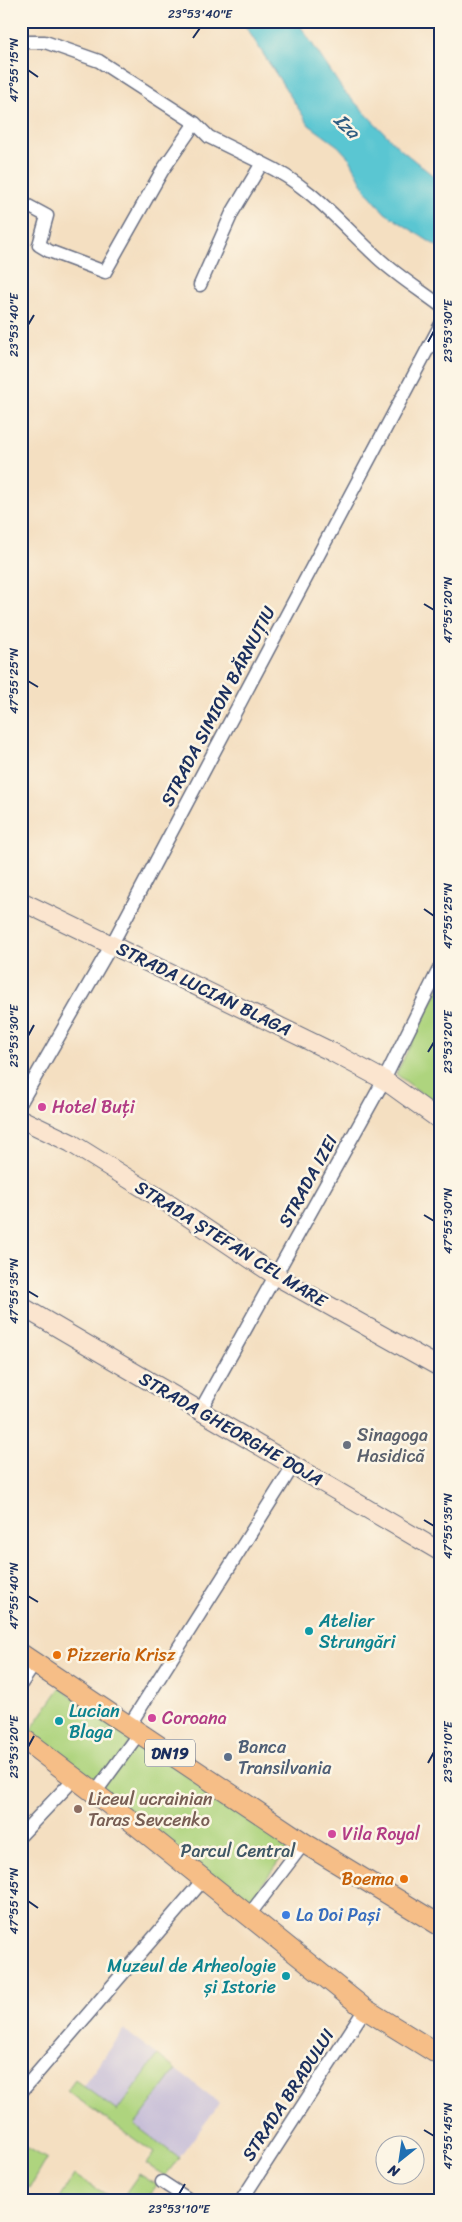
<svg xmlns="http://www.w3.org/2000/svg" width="462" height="2222" viewBox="0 0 462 2222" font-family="Sriracha,sans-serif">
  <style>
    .industrial { fill: #c8bfd8 }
    .green { fill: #aed47e; stroke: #64826e }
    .water { fill: #5ac6d2; stroke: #3a7a98 }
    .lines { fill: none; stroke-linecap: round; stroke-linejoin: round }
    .street-casing { stroke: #676d81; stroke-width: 15 }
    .secondary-casing { stroke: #676d81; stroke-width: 20 }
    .primary-casing { stroke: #676d81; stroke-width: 22 }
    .street { stroke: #fff; stroke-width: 12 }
    .secondary { stroke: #fbe5cf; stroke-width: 18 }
    .primary { stroke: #f6be87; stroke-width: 20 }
    .ticks { fill: none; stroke: #1b2f5e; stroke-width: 2 }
    .hotel-dot { fill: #d1479c; stroke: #fcf5e5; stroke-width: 2 }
    .worship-dot { fill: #6b7280; stroke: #fcf5e5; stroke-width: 2 }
    .culture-dot { fill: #0f9aa8; stroke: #fcf5e5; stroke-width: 2 }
    .food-dot { fill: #e8710a; stroke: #fcf5e5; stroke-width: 2 }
    .service-dot { fill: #5c6f8a; stroke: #fcf5e5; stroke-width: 2 }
    .education-dot { fill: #8d6e63; stroke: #fcf5e5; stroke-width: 2 }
    .shop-dot { fill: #3f7fe0; stroke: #fcf5e5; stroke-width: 2 }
    .labels { text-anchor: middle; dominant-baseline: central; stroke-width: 5; stroke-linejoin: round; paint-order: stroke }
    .shield { fill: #fcf5e5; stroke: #5e6a86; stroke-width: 1 }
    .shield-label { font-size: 16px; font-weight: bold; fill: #1b2f5e }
    .street-label { font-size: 18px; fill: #1b2f5e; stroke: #fcf5e5 }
    .hotel-label { font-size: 18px; fill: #b23c85; stroke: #fcf5e5; text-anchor: start }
    .worship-label { font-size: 18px; fill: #5b616d; stroke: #fcf5e5; text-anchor: start }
    .culture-label { font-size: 18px; fill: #0d838f; stroke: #fcf5e5; text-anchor: start }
    .food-label { font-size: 18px; fill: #c56008; stroke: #fcf5e5; text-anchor: start }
    .service-label { font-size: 18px; fill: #4e5e75; stroke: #fcf5e5; text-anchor: start }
    .education-label { font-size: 18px; fill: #785e54; stroke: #fcf5e5; text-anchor: start }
    .park-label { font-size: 18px; fill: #405866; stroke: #fcf5e5 }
    .shop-label { font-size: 18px; fill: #366cbe; stroke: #fcf5e5; text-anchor: start }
    .water-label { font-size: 19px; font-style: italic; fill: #2e5c81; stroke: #fcf5e5 }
    .neatline { fill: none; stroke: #1b2f5e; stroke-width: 2 }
    .ticks-label { font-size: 12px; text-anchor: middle; fill: #1b2f5e }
  </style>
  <rect width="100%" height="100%" fill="#fcf5e5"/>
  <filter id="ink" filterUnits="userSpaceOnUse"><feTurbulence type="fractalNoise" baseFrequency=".02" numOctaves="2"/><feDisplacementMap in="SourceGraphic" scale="10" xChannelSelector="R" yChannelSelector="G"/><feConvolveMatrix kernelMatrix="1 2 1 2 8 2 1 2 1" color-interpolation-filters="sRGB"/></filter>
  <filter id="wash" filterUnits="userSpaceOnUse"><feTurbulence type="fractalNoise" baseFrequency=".0096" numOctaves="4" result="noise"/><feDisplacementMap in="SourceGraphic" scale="20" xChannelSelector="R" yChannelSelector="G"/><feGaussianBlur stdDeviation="1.12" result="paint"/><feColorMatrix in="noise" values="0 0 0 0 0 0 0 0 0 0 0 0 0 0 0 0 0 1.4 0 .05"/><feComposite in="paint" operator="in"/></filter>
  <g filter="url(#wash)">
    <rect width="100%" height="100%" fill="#f4dfc1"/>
    <path class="industrial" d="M124,2030L158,2055L117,2111L83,2086Z
      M176,2070L220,2103L179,2158L135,2125Z"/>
    <path class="green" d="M441,983V1108L396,1074Z
      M60,1688L292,1843L248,1904L30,1731Z
      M158,2055L176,2070L135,2125L179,2158L165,2176L146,2164L154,2153L67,2091L75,2080L117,2111Z
      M21,2144L47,2159L30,2188L21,2183Z
      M139,2174L157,2185L145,2201H120Z
      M74,2175L117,2201H58Z"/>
    <path class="water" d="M242,21H297L343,90L399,148L441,182V249L385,213L366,191L350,159L338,146L309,125Z"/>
  </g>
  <g filter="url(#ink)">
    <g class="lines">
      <defs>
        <path id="street" d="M21,45L24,42H45L99,61L195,123L209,137L262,163
          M21,202L47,216L39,245L49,251L105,272L162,171L195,123
          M200,285L232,213L262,163C311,186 338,221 377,257C396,275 420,290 441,306
          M21,1102L112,944L441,324
          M200,1411L384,1080L441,965
          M21,1684L36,1662
          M129,1726L293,1466
          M95,1793L139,1733
          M21,1835L75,1778
          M249,1915L304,1843
          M21,2092L204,1879
          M162,2182L191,2201
          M241,2201L365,2009"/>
        <path id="secondary" d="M21,901L332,1052L384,1080L441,1121
          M21,1119L71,1143L169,1204L276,1276L441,1368
          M21,1306L441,1552"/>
        <path id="primary" d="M21,1654L304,1843L441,1926
          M21,1737L126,1817L365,2009L441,2056"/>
      </defs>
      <use href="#street" class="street-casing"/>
      <use href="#secondary" class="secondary-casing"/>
      <use href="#primary" class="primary-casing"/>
      <use href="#street" class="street"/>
      <use href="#secondary" class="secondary"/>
      <use href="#primary" class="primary"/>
    </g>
  </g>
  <path class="ticks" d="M193,38L200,28M28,70L38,77M28,325L34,315M428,342L434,331M424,604L434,610M28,681L38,687M424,909L434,916M28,1036L34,1025M428,1052L434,1042M424,1215L434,1221M28,1291L38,1297M424,1520L434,1526M28,1596L38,1602M28,1747L34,1736M428,1763L434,1752M28,1901L38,1908M424,2130L434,2136M179,2194L185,2184"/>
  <g class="hotel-dot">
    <circle cx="42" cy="1107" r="5"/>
    <circle cx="152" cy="1718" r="5"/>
    <circle cx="332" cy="1834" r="5"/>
  </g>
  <circle class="worship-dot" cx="347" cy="1445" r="5"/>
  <g class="culture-dot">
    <circle cx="309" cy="1631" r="5"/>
    <circle cx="59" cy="1721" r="5"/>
    <circle cx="286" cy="1976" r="5"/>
  </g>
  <g class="food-dot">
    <circle cx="57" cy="1655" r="5"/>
    <circle cx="404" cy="1879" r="5"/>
  </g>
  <circle class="service-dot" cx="228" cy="1757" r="5"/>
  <circle class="education-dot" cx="78" cy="1809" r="5"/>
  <circle class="shop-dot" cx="286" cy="1915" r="5"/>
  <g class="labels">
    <rect class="shield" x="145" y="1739.5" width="50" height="27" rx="4"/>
    <g class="shield-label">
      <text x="170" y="1753">DN19</text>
    </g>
    <g class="street-label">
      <text transform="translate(218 706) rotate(-62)">STRADA SIMION BĂRNUȚIU</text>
      <text transform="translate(204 989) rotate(26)">STRADA LUCIAN BLAGA</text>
      <text transform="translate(308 1181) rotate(-61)">STRADA IZEI</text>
      <text transform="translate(231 1244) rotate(32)">STRADA ȘTEFAN CEL MARE</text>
      <text transform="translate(231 1429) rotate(30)">STRADA GHEORGHE DOJA</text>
      <text transform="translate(288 2095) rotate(-57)">STRADA BRADULUI</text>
    </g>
    <g class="hotel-label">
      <text x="52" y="1107">Hotel Buți</text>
      <text x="162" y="1718">Coroana</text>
      <text x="342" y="1834">Vila Royal</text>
    </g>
    <g class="worship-label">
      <text x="357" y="1435">Sinagoga<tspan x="357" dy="21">Hasidică</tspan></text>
    </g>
    <g class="culture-label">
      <text x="319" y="1621">Atelier<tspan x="319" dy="21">Strungări</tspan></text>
      <text x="69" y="1711">Lucian<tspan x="69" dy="21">Blaga</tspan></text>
      <text x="276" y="1966" text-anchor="end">Muzeul de Arheologie<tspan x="276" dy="21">și Istorie</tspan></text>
    </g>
    <g class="food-label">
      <text x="67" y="1655">Pizzeria Krisz</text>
      <text x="394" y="1879" text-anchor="end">Boema</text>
    </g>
    <g class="service-label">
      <text x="238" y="1747">Banca<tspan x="238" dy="21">Transilvania</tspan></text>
    </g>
    <g class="education-label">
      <text x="88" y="1799">Liceul ucrainian<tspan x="88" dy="21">Taras Sevcenko</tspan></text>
    </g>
    <g class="park-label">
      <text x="238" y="1851">Parcul Central</text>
    </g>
    <g class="shop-label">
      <text x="296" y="1915">La Doi Pași</text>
    </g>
    <g class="water-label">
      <text transform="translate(347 126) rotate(45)">Iza</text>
    </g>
  </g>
  <rect width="462" height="2222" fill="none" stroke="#fcf5e5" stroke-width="55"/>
  <g transform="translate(400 2160) rotate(210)"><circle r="24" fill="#fcf5e5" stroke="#a2a6af"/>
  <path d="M0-4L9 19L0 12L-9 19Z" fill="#1f6fb2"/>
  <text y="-8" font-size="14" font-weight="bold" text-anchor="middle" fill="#1b2f5e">N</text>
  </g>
  <rect x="28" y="28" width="406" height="2166" class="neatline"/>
  <g class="ticks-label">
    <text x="200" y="18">23°53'40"E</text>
    <text transform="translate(14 70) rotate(-90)" y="4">47°55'15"N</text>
    <text transform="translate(14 325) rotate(-90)" y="4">23°53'40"E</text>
    <text transform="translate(448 331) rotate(-90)" y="4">23°53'30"E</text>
    <text transform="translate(448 610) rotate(-90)" y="4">47°55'20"N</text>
    <text transform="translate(14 681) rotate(-90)" y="4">47°55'25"N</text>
    <text transform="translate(448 916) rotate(-90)" y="4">47°55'25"N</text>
    <text transform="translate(14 1036) rotate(-90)" y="4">23°53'30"E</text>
    <text transform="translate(448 1042) rotate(-90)" y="4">23°53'20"E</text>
    <text transform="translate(448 1221) rotate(-90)" y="4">47°55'30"N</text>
    <text transform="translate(14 1291) rotate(-90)" y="4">47°55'35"N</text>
    <text transform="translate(448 1526) rotate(-90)" y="4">47°55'35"N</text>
    <text transform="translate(14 1596) rotate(-90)" y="4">47°55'40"N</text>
    <text transform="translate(14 1747) rotate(-90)" y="4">23°53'20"E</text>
    <text transform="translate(448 1752) rotate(-90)" y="4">23°53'10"E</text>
    <text transform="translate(14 1901) rotate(-90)" y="4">47°55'45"N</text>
    <text transform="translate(448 2136) rotate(-90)" y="4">47°55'45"N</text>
    <text x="179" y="2213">23°53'10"E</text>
  </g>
</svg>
